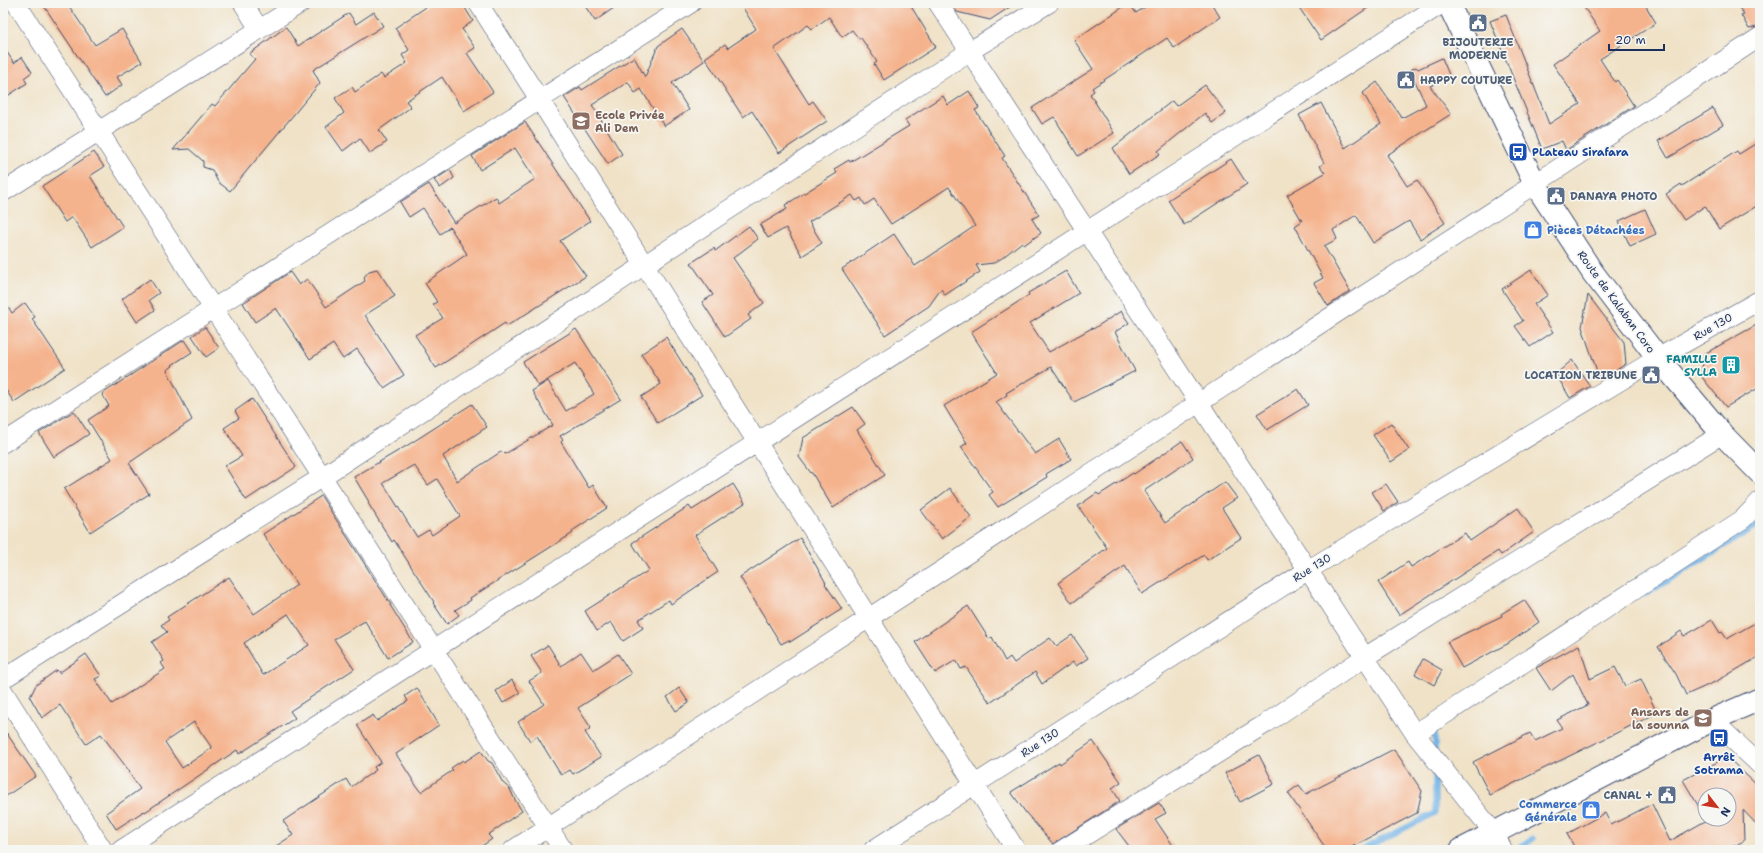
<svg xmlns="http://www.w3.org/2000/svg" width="1763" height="853" viewBox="0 0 1763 853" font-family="'Shantell Sans',sans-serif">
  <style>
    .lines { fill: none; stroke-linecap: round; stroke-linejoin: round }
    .stream { stroke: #72b4e7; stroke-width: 5.5 }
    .building { fill: #f5b38d; fill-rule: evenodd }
    .minor-casing { stroke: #3b4a6e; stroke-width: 20 }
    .major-casing { stroke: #3b4a6e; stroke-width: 24 }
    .minor { stroke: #fff; stroke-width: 19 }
    .major { stroke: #fff; stroke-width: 22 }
    .labels { text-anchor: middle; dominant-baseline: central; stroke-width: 3.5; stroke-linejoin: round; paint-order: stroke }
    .service-label { font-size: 11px; font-weight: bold; fill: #4e5e75; stroke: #f6f6f2; text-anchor: start }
    .education-label { font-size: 11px; font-weight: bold; fill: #785e54; stroke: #f6f6f2; text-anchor: start }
    .transit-label { font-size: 11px; font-weight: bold; fill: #164399; stroke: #f6f6f2; text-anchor: start }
    .shop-label { font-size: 11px; font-weight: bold; fill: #366cbe; stroke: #f6f6f2; text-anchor: start }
    .street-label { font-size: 11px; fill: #1b2f5e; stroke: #f6f6f2 }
    .culture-label { font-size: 11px; font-weight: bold; fill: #0d838f; stroke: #f6f6f2; text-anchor: end }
  </style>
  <rect width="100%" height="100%" fill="#f6f6f2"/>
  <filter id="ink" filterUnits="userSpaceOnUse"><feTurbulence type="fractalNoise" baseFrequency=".025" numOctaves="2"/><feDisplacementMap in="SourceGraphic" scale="8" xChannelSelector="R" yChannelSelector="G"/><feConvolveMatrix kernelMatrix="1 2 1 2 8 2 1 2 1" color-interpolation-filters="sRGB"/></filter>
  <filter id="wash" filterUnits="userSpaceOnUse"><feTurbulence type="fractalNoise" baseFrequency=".012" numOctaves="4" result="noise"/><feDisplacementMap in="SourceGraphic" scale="16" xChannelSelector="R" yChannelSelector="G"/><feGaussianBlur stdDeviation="0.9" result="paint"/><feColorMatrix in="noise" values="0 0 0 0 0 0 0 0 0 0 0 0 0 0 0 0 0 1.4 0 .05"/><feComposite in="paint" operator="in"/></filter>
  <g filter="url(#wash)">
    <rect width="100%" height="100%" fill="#f0e2c7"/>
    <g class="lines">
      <path class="stream" d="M1646,594L1760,524
        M1435,751V729L1439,727
        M1361,850L1435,813V767
        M1514,850L1533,839"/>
    </g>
    <g id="blocks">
      <path class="building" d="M42,3H67L95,45L122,29L142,62L117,77L122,85L105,97Z
        M432,3H462L473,21L462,29L475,48L467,53L493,92L464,111L442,77L406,101L411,107L379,130L387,142L370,153L360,138L343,151L326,127L344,113L335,98L352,87L355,92L381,74L384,78L407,63L402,55L409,50L395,28Z
        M583,3H621L595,21Z
        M740,3H909L936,47L884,80L874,64L877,62L861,38L859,39L852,30L842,37L829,17L812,29L808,25L774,49L809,104L813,101L827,121L779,153L752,111L743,117L705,58L725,44L728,48L756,29Z
        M951,3H1016L990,20L957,12Z
        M1129,3L1136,13L1151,3H1211L1220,17L1174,48L1167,38L1092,88L1094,91L1090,94L1114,133L1078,156L1054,117L1042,124L1032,108L1093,69L1074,40Z
        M1296,3H1375L1321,40Z
        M1581,3H1644L1656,23L1600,59L1615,82L1617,80L1634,106L1566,150L1562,141L1542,149L1490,21L1506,15L1549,124L1580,104L1553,64L1600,31Z
        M1735,3H1760V26L1749,29L1741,15L1744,14Z
        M374,12L383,26L313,70L320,83L230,191L218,182L212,170L203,167V161L189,149L173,150L212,104L215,106L255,59L249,54L286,27L298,46L349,13L356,24Z
        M682,29L704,61L672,83L689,110L664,126L641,89L635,93L628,82L592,105L622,154L608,164L564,97L580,87L582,90L634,57L645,77L658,46Z
        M3,46L14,63L22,57L32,72L24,78L27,83L3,99Z
        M1442,58L1450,77L1430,86L1451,114L1387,155L1407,186L1417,180L1445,223L1420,239L1409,221L1373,243L1356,215L1333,230L1337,239L1324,246L1350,291L1328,306L1314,283L1323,278L1295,226L1302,221L1287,195L1325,173L1320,166L1324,163L1299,115L1321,103L1345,148L1381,124L1363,93L1377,82L1402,118L1426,105L1410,70L1416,67L1418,69Z
        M1205,85L1226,113L1212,123L1205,113L1158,151L1160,154L1129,174L1113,148L1172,101L1176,106Z
        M969,91L979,108L975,110L1005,156L1002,158L1039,215L1032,219L1041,233L1024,245L1022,242L1002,258L994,263L976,265L980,272L945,295L941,289L929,306L885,335L842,269L894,234L915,266L975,226L949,187L891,224L874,199L865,205L861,198L856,201L852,195L809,222L822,243L802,256L786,228L768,238L760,225L787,209L785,205L837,173L834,169L849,160L850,162L909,126L905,120L927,106L943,96L948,105Z
        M1713,108L1723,125L1668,158L1658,141Z
        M525,122L590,221L560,241L586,276L507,326L505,323L436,368L415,335L443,318L433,304L437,302L425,283L467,254L450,227L440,234L423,208L409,217L400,202L429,184L454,223L496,197L499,203L535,179L515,148L480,170L472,156Z
        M1760,141V204L1719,229L1705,206L1684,220L1666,194L1681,184L1682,186L1737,151L1739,154Z
        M94,152L104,167L90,176L123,227L92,247L72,217L65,222L42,186Z
        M1231,159L1247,184L1184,225L1168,200Z
        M450,170L454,178L440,188L434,180Z
        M1645,209L1656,234L1630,246L1619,221Z
        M749,226L758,239L733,258L764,303L748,315L751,319L725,337L702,302L713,295L691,263L714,248L715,251Z
        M377,269L395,296L365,315L404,375L384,388L357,349L343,359L333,344L310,359L276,308L255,322L243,303L290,272L299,285L307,279L326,307L365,281L364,277L369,271Z
        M1531,270L1548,295L1534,304L1553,332L1530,347L1515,326L1523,321L1502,289Z
        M1066,271L1079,293L1030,323L1049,352L1092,328L1093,329L1121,311L1129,323L1115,332L1135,371L1074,402L1051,367L1006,393L1007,395L996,402L1035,454L1059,439L1071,459L1046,474L1047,477L998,507L989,495L993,492L961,447L967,443L944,406L997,373L971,332L1029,295L1028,293Z
        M150,279L159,293L149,300L155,310L137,322L122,299Z
        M1588,295L1624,342L1626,364L1600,380L1582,327Z
        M3,299L12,313L25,303L35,317L32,319L65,368L14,402L3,386Z
        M1760,323V387L1726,407L1701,376L1704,354Z
        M205,327L219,348L206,357L192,336Z
        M576,329L621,399L560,436L563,440L561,442L589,488L593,485L607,508L572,531L573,533L470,598L471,600L455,610L459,615L447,624L433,603L434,602L394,540L392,542L368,503L369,502L354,477L408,445L472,404L487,427L443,456L457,481L502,451L505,454L553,425L532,391L548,381L566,411L594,394L575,363L538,386L523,362ZM414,465L428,485L437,479L460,516L432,535L429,530L417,537L383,483Z
        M666,337L702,395L658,423L641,397L661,384L641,354Z
        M184,340L192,352L172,365L173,366L167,370L192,420L129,463L149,494L90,532L64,489L112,459L88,420L109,406L102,394Z
        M1572,360L1590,386L1570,398L1556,374Z
        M1298,389L1308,405L1267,430L1257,414Z
        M252,399L296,467L246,500L225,466L242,456L224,428L239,418L235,411Z
        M853,407L865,424L857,430L885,475L833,508L812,473H811L799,457L803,438Z
        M74,411L89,434L54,457L39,433Z
        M1391,423L1409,450L1391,462L1373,435Z
        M1182,441L1193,458L1144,491L1165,523L1225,482L1237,498L1222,508L1241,538L1207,560L1204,555L1142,594L1125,566L1072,603L1058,583L1107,548L1078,506L1097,493L1099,495L1133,473L1134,474Z
        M733,484L745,503L695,535L718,572L671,604L669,600L638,620L643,628L623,641L611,622L597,631L585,611L649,570L632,543L689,506L692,510Z
        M1386,484L1398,502L1384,511L1372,492Z
        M950,488L971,517L942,539L921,510Z
        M321,496L391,605H390L413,642L388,658L365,621L334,639L354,669L290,711L295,718L239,754L237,750L145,812L144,811L116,829L106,813L140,789L129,773L130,772L101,734L86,744L60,705L42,718L30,697L36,685L57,670L59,673L86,654L101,676L95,679L112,704L165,669L161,663L164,661L152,642L167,632L161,625L169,620L167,617L229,577L254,614L297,585L263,534ZM288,614L309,645L263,675L244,643ZM194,722L212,748L182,768L165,742Z
        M1518,508L1534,532L1501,555L1498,551L1399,615L1378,582L1408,562L1411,567L1465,533L1470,541Z
        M800,538L826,583L825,584L842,609L790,642L789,640L781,644L740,577Z
        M1524,600L1539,622L1509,643L1462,668L1447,642L1502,616L1501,614Z
        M968,606L989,639L992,637L1005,661L1010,657L1014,663L1050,638L1056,646L1072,635L1088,658L1076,666L1073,662L1042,684L1035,672L990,703L966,667L961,669L956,660L935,673L915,642Z
        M1712,620L1720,633L1722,632L1727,639L1760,620V656L1717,681L1686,695L1676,674L1658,647L1681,631L1684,636Z
        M548,645L561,666L581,652L593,670L618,654L631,674L578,708L591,728L585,732L601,757L573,774L570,770L561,775L537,736L530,741L518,722L544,704L529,681L542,673L531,656Z
        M1579,645L1590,679L1615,667L1625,686L1641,679L1657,713L1490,795L1473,762L1530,733L1535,741L1562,728L1557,720L1588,705L1573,674L1551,691L1536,668Z
        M1423,659L1442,670L1434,685L1415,674Z
        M512,680L520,693L503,703L496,691Z
        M417,688L439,725L396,754L419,790L421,792L453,770L451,768L463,760L464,762L481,751L488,761L492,763L503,783L510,789L515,800L522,811L488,835L492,839L476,850H270L293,835L283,821L346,779L351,787L376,770L374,767L381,762L357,725L373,715L377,721L408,701L405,696Z
        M679,688L689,703L676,711L667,697Z
        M3,728L36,776L3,798Z
        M1093,741L1121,782L1112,788L1120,801L1053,844L1026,813L1011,792L1059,762L1060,764Z
        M1394,749L1422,791L1417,813L1346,850H1327L1288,793L1299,785L1306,794Z
        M1259,755L1274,784L1240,802L1225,773Z
        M1727,757L1760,788V828L1743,810L1744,841L1725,850H1576L1567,834L1605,813L1611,825L1652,804L1670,841L1707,820L1706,819H1729V795H1705V817L1683,780Z
        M1159,803L1166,813L1155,819L1176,850H1132L1116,829Z"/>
    </g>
  </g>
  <g filter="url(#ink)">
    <use href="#blocks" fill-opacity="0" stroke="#3b4a6e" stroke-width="1"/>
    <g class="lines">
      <defs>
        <path id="minor" d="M16,3L563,850
          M243,3L259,29
          M478,3L1016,850
          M938,3L1415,734L1494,833L1503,850
          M3,192L301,3
          M3,443L691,3
          M3,679L322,477L970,51L1049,3
          M3,691L103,850
          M1712,720L1760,765
          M1415,734L1743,519L1760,501
          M121,850L1443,3
          M513,850L1760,37
          M873,850L1308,570L1658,358L1760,300
          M1062,850L1265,724L1365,657L1722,434"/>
        <path id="major" d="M1448,3L1535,184L1593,273L1658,358L1722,434L1760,473
          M1461,850L1712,720L1760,699"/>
      </defs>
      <use href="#minor" class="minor-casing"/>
      <use href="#major" class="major-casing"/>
      <use href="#minor" class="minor"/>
      <use href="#major" class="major"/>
    </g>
  </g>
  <defs>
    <symbol id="civic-square" viewBox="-11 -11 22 22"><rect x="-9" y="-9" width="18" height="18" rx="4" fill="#5c6f8a" stroke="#f6f6f2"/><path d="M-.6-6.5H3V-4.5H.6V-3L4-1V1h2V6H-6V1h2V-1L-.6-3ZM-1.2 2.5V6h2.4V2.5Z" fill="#fff"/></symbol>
    <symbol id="school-square" viewBox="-11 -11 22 22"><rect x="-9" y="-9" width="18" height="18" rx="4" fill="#8d6e63" stroke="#f6f6f2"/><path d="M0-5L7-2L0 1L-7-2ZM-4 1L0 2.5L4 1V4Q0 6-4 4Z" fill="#fff"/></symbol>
    <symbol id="bus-square" viewBox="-11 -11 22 22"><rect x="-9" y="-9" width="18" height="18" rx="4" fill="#1a4fb4" stroke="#f6f6f2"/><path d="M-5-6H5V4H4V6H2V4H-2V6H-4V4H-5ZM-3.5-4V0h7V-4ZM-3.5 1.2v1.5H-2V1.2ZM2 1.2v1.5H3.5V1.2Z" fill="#fff"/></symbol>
    <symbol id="shop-square" viewBox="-11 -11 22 22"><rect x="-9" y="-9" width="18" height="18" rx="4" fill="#3f7fe0" stroke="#f6f6f2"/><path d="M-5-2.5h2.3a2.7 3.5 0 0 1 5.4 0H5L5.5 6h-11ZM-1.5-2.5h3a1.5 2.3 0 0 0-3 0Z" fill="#fff"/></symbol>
    <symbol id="building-square" viewBox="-11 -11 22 22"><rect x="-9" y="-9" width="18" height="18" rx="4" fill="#0f9aa8" stroke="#f6f6f2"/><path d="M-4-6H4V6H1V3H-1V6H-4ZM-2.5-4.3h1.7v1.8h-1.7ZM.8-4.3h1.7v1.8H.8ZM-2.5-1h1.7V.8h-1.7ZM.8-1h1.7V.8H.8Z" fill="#fff"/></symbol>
  </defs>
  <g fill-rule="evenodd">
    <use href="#civic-square" x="1467" y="12" width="22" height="22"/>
    <use href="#civic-square" x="1395" y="69" width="22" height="22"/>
    <use href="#school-square" x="570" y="110" width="22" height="22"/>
    <use href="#bus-square" x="1507" y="141" width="22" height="22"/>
    <use href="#civic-square" x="1545" y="185" width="22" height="22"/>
    <use href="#shop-square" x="1522" y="219" width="22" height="22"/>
    <use href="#building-square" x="1720" y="354" width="22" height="22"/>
    <use href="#civic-square" x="1640" y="364" width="22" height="22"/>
    <use href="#school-square" x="1692" y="707" width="22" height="22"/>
    <use href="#bus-square" x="1708" y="727" width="22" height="22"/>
    <use href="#civic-square" x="1656" y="784" width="22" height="22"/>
    <use href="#shop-square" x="1580" y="799" width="22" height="22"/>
  </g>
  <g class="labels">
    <g class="service-label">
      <text x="1478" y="42" text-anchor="middle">BIJOUTERIE<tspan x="1478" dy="13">MODERNE</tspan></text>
      <text x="1420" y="80">HAPPY COUTURE</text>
      <text x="1570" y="196">DANAYA PHOTO</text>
      <text x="1637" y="375" text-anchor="end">LOCATION TRIBUNE</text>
      <text x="1653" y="795" text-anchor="end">CANAL +</text>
    </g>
    <g class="education-label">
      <text x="595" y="115">Ecole Privée<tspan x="595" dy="13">Ali Dem</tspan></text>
      <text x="1689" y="712" text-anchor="end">Ansars de<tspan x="1689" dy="13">la sounna</tspan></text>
    </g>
    <g class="transit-label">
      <text x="1532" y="152">PLateau Sirafara</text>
      <text x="1719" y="757" text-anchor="middle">Arrêt<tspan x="1719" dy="13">Sotrama</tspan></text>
    </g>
    <g class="shop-label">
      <text x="1547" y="230">Pièces Détachées</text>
      <text x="1577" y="804" text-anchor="end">Commerce<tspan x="1577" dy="13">Générale</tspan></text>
    </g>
    <g class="street-label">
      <text transform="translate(1616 302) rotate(54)">Route de Kalaban Coro</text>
      <text transform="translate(1713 327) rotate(-30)">Rue 130</text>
      <text transform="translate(1312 568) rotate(-32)">Rue 130</text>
      <text transform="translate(1040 743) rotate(-33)">Rue 130</text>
    </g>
    <g class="culture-label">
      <text x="1717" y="359">FAMILLE<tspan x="1717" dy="13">SYLLA</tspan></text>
    </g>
  </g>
  <rect width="1763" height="853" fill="none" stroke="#f6f6f2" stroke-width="16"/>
  <g transform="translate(1717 807) rotate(121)"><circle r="19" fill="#f6f6f2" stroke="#9ea6b7"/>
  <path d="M0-3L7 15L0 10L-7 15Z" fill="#c8321e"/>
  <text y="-6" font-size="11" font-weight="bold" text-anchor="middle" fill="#1b2f5e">N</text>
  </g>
  <path d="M1609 44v6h55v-6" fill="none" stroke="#1b2f5e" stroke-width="2"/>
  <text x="1615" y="44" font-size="12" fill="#1b2f5e" stroke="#f6f6f2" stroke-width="3" paint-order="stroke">20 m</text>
</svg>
